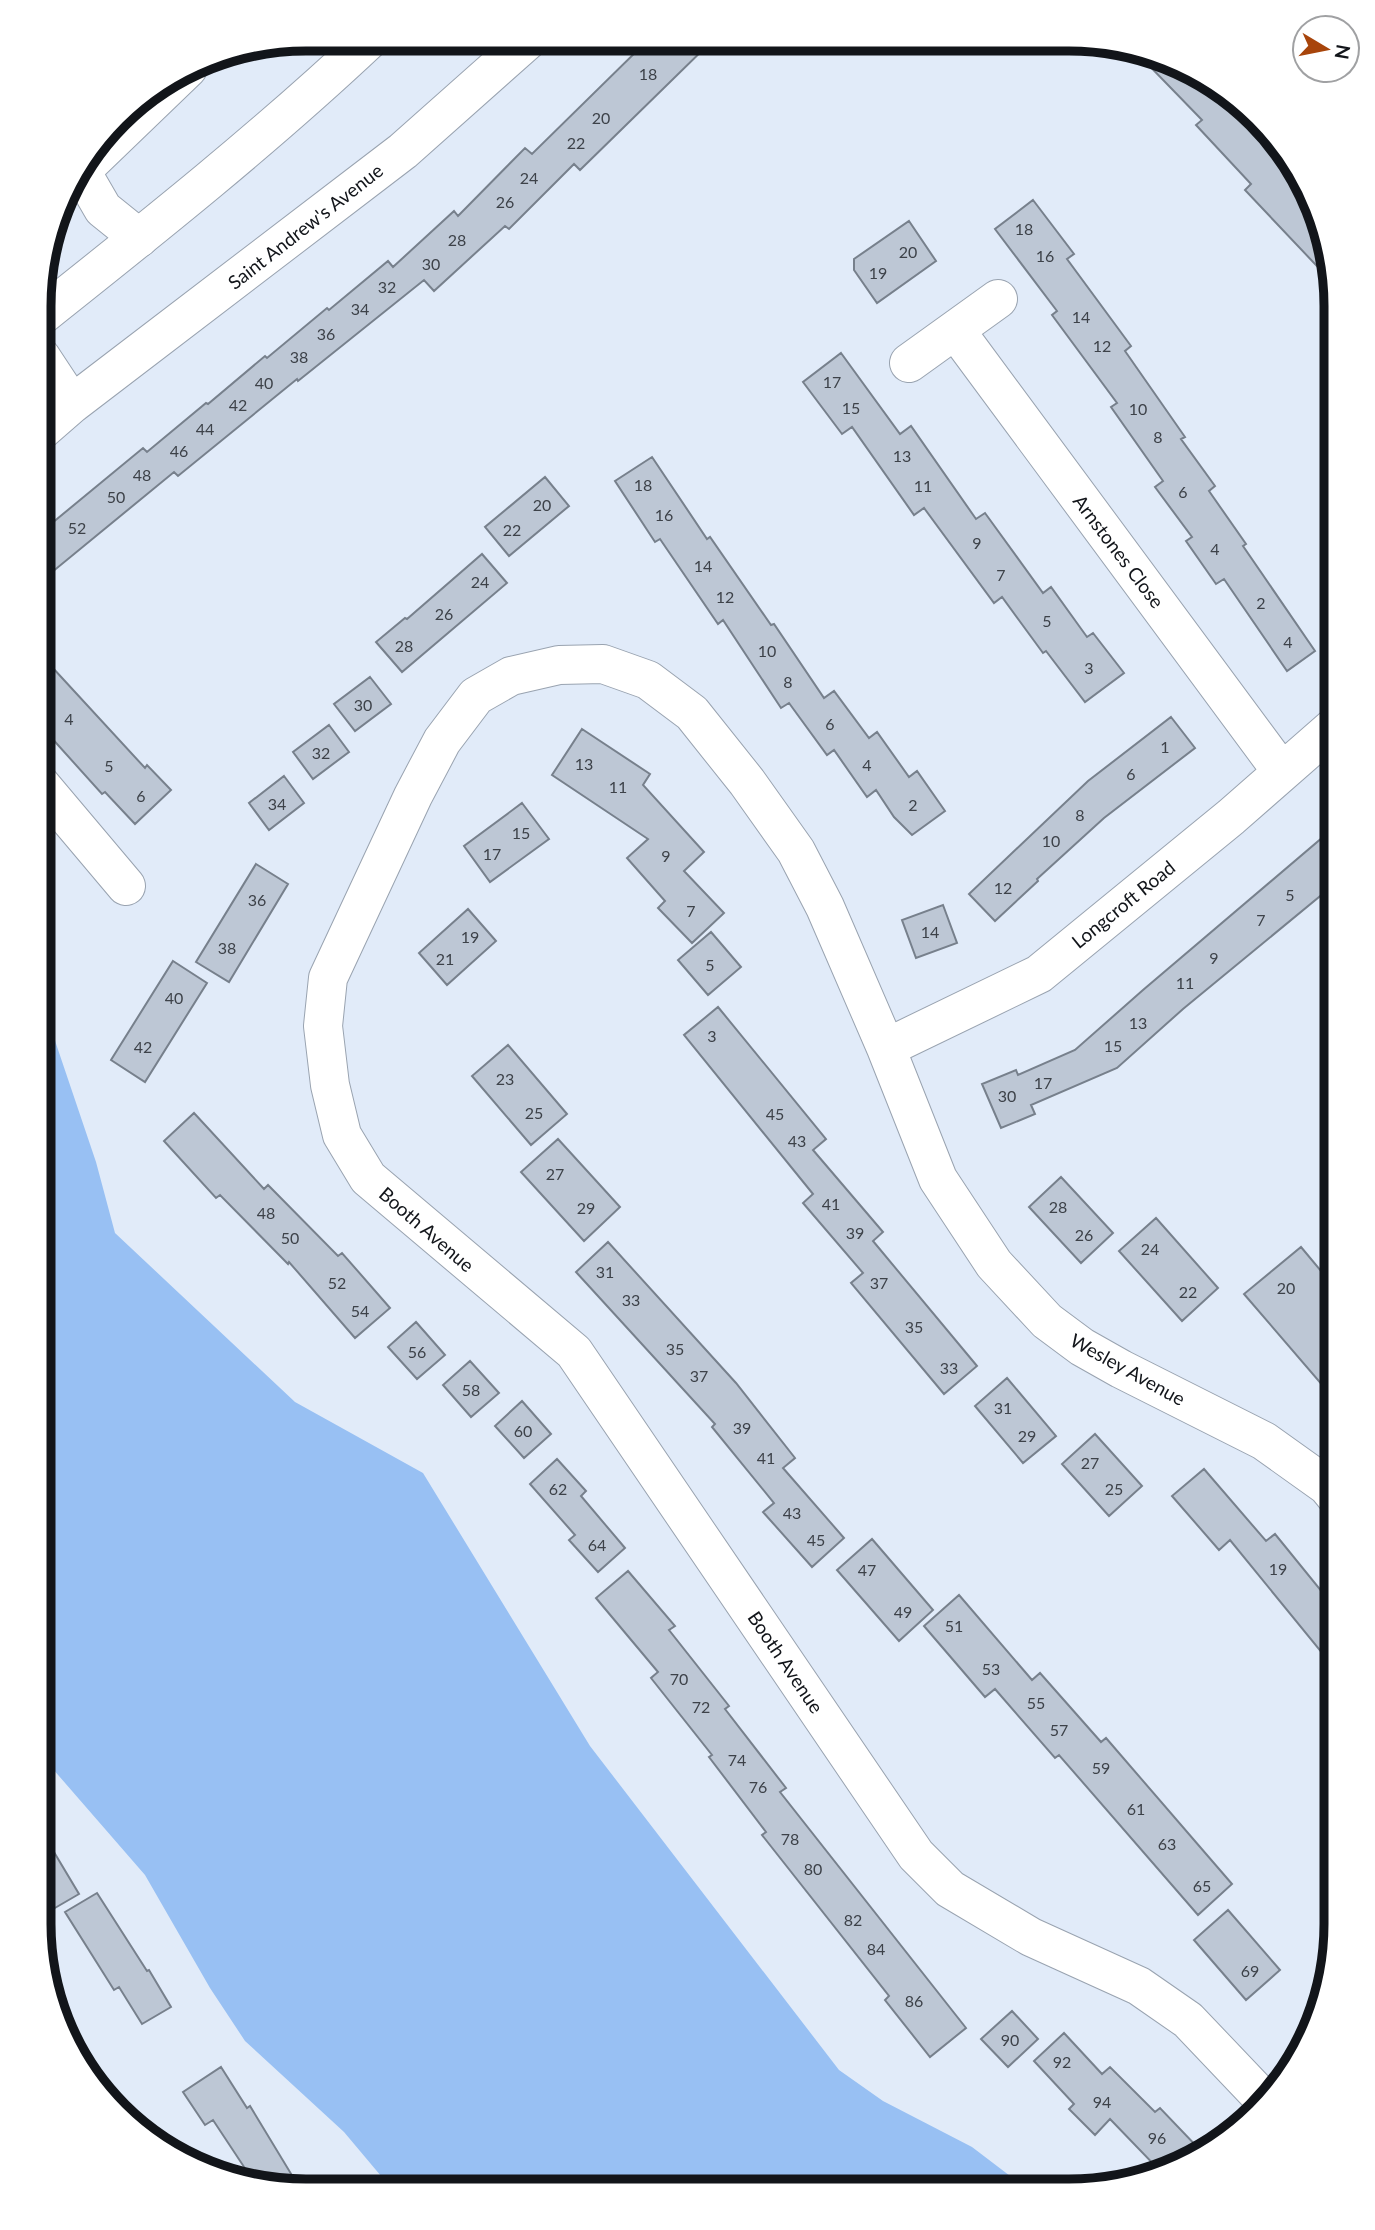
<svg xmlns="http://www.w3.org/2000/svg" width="1375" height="2230" viewBox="0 0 1375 2230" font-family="Lato,sans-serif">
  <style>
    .green { fill: #98c0f3 }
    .building { fill: #bdc7d5; stroke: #77808c; stroke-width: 2 }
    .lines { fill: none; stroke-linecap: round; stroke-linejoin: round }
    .minor-casing { stroke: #99a3b0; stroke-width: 40 }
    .primary-casing { stroke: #99a3b0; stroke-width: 40 }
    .minor { stroke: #fff; stroke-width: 38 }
    .primary { stroke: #fff; stroke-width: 38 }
    .labels { text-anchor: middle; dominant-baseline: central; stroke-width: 6; stroke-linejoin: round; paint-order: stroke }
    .number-label { font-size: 16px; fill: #3d4249 }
    .street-label { font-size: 19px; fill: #12151a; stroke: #fff }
    .rim { fill: none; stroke: #12151a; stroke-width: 9 }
  </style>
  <rect width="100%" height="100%" fill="#e1ebf9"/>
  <path class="green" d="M40,1009L48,1020L96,1162L115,1233L295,1402L423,1473L590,1746L839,2070L883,2101L972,2147L1030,2191L388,2190L381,2176L344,2132L245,2041L210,1988L145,1875L39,1753Z"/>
  <path class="building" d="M649,39L713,40L580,170L574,164L509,229L505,226L434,291L424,280L298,381L297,379L178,476L174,472L40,582V533L143,448L147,452L206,403L208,404L265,356L267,358L327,308L329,310L388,261L393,267L454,211L458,216L525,148L532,154Z
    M1132,48L1172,59L1227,91L1291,159L1316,204L1332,282L1245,190L1251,184L1196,125L1202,120Z
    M1033,200L1074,254L1067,259L1131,346L1125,351L1185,437L1181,439L1215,486L1209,491L1246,544L1243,546L1315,651L1287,671L1224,579L1216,584L1186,541L1192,537L1155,487L1163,481L1111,407L1117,403L1052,315L1057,311L995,229Z
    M909,221L936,261L877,303L854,270V259Z
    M841,353L900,434L911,426L976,519L985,513L1043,593L1051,587L1087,637L1093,633L1124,673L1085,702L1046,651L1043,653L1002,597L994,603L924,508L914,515L852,427L842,434L803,382Z
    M652,457L707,539L710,537L771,625L774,624L824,698L834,691L869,738L877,732L909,777L917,771L945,811L912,835L894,817L876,790L867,797L834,750L827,755L789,703L781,708L723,620L718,624L660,539L655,542L615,481Z
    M545,477L569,506L509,556L485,527Z
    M482,554L507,583L402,672L376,642L405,618L407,619Z
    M40,654L145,768L147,765L171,790L135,824L105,792L102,794L40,725Z
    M370,677L391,704L355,731L334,704Z
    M1171,717L1195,748L1104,818L1037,879L1038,881L995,921L969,894L1088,781Z
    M329,725L349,752L313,779L293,752Z
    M582,729L650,774L643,785L704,852L684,871L724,913L692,943L658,908L665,901L627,858L648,839L552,775Z
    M284,776L304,803L269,830L249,803Z
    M522,803L549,839L490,882L464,846Z
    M1336,826V883L1183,1009L1117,1068L1031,1105L1035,1114L1001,1128L982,1084L1016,1070L1018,1075L1075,1050L1143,990Z
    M256,864L288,884L229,982L196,962Z
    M943,905L957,943L916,958L902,920Z
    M468,909L496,941L447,985L419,953Z
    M711,932L741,967L708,995L678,960Z
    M173,961L207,983L145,1082L111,1060Z
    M718,1007L826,1139L813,1150L883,1232L873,1241L977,1366L944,1394L851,1283L863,1273L803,1203L813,1194L684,1035Z
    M508,1045L567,1114L531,1145L472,1076Z
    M194,1113L264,1189L268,1185L338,1256L342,1253L390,1308L355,1338L289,1262L288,1264L220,1195L216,1198L164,1141Z
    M558,1139L620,1207L584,1241L521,1172Z
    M1061,1177L1113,1233L1081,1263L1029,1207Z
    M1156,1218L1218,1288L1182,1321L1119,1251Z
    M608,1242L736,1383L795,1458L783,1468L844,1538L812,1567L763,1512L774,1503L712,1427L715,1424L576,1272Z
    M1301,1247L1336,1289V1401L1244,1294Z
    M416,1322L445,1355L417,1379L388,1347Z
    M470,1361L499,1393L471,1417L443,1385Z
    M1007,1378L1056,1436L1023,1463L975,1406Z
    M522,1401L551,1434L524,1458L495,1426Z
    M1095,1434L1142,1486L1109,1516L1062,1464Z
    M557,1459L586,1491L581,1496L625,1548L598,1572L569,1540L575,1535L530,1484Z
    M1204,1469L1266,1541L1275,1534L1336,1609V1670L1230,1540L1219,1550L1172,1496Z
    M872,1539L933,1610L899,1641L837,1570Z
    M628,1571L675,1626L669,1630L729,1706L725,1709L786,1788L780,1792L966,2028L930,2057L885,2000L889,1996L762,1835L766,1832L709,1757L712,1755L651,1678L658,1672L596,1598Z
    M959,1595L1032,1680L1040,1673L1101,1742L1106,1738L1232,1884L1198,1915L1059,1755L1055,1758L995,1689L985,1697L924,1626Z
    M39,1827L79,1894L48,1912L39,1896Z
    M97,1893L147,1971L149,1970L171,2007L142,2024L119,1987L114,1990L65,1912Z
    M1228,1910L1280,1970L1246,2000L1194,1940Z
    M1012,2011L1038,2039L1008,2067L981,2039Z
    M1064,2033L1102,2074L1110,2067L1155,2112L1160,2108L1203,2153L1171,2171L1162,2173L1110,2119L1095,2135L1069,2109L1074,2104L1034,2061Z
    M221,2067L247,2108L250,2106L293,2177L271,2189L256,2185L213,2120L205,2125L183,2092Z"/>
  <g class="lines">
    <defs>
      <path id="minor" d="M139,238L103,209L81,171L188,68
        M956,331L1282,772
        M41,357L72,404
        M909,363L998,299
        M41,431L72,404L403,151L529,39
        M40,784L126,886
        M886,1048L1039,974L1231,817L1336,725
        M1266,2102L1188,2020L1139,1986L1031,1937L950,1889L916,1855L574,1352L368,1178L342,1135L330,1085L323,1026L328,978L413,796L442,741L476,696L511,676L559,665L603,664L648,680L692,713L747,782L796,851L825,907L886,1048L938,1179L994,1264L1047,1321L1082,1347L1121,1369L1264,1441L1327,1486L1336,1497"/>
      <path id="primary" d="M41,316C153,227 266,137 370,39"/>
    </defs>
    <use href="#minor" class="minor-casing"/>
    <use href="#primary" class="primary-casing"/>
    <use href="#minor" class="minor"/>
    <use href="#primary" class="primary"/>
  </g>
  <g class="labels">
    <g class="number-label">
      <text x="648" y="73">18</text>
      <text x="601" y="117">20</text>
      <text x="576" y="142">22</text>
      <text x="529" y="177">24</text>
      <text x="505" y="201">26</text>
      <text x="1024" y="228">18</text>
      <text x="457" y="239">28</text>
      <text x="908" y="251">20</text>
      <text x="1045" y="255">16</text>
      <text x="431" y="263">30</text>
      <text x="878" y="272">19</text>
      <text x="387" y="286">32</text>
      <text x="360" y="308">34</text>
      <text x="1081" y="316">14</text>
      <text x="326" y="333">36</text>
      <text x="1102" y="345">12</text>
      <text x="299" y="356">38</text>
      <text x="832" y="381">17</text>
      <text x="264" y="382">40</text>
      <text x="238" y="404">42</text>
      <text x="851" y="407">15</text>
      <text x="1138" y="408">10</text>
      <text x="205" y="428">44</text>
      <text x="1158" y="436">8</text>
      <text x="179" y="450">46</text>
      <text x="902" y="455">13</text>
      <text x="142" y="474">48</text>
      <text x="643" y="484">18</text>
      <text x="923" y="485">11</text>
      <text x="1183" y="491">6</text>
      <text x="116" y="496">50</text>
      <text x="542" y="504">20</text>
      <text x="664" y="514">16</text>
      <text x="77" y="527">52</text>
      <text x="512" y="529">22</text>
      <text x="977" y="542">9</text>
      <text x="1215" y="548">4</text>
      <text x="703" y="565">14</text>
      <text x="1001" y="574">7</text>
      <text x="480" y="581">24</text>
      <text x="725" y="596">12</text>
      <text x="1261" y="602">2</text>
      <text x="444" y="613">26</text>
      <text x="1047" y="620">5</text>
      <text x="1288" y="641">4</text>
      <text x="404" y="645">28</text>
      <text x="767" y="650">10</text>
      <text x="1089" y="667">3</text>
      <text x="788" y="681">8</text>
      <text x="363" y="704">30</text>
      <text x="69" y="718">4</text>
      <text x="830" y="723">6</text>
      <text x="1165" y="746">1</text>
      <text x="321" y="752">32</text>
      <text x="584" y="763">13</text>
      <text x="867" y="764">4</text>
      <text x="109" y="765">5</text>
      <text x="1131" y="773">6</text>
      <text x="618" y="786">11</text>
      <text x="141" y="795">6</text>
      <text x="277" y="803">34</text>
      <text x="913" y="804">2</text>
      <text x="1080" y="814">8</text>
      <text x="521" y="832">15</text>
      <text x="1051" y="840">10</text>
      <text x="492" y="853">17</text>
      <text x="666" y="855">9</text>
      <text x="1003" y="887">12</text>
      <text x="1290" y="894">5</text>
      <text x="257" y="899">36</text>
      <text x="691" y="910">7</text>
      <text x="1261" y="919">7</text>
      <text x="930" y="931">14</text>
      <text x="470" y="936">19</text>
      <text x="227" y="947">38</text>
      <text x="1214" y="957">9</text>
      <text x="445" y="958">21</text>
      <text x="710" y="964">5</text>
      <text x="1185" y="982">11</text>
      <text x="174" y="997">40</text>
      <text x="1138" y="1022">13</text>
      <text x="712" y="1035">3</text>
      <text x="1113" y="1045">15</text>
      <text x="143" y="1046">42</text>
      <text x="505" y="1078">23</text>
      <text x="1043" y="1082">17</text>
      <text x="1007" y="1095">30</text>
      <text x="534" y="1112">25</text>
      <text x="775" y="1113">45</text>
      <text x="797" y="1140">43</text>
      <text x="555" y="1173">27</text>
      <text x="831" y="1203">41</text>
      <text x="1058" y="1206">28</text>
      <text x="586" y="1207">29</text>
      <text x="266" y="1212">48</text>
      <text x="855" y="1232">39</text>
      <text x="1084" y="1234">26</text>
      <text x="290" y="1237">50</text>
      <text x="1150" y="1248">24</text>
      <text x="605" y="1271">31</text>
      <text x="337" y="1282">52</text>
      <text x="879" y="1282">37</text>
      <text x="1286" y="1287">20</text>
      <text x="1188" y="1291">22</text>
      <text x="631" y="1299">33</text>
      <text x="360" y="1310">54</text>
      <text x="914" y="1326">35</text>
      <text x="675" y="1348">35</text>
      <text x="417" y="1351">56</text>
      <text x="949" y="1367">33</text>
      <text x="699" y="1375">37</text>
      <text x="471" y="1389">58</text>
      <text x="1003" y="1407">31</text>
      <text x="742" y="1427">39</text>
      <text x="523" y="1430">60</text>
      <text x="1027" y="1435">29</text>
      <text x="766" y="1457">41</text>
      <text x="1090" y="1462">27</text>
      <text x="558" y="1488">62</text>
      <text x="1114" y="1488">25</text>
      <text x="792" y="1512">43</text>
      <text x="816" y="1539">45</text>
      <text x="597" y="1544">64</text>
      <text x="1278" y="1568">19</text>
      <text x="867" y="1569">47</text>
      <text x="903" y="1611">49</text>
      <text x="954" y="1625">51</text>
      <text x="991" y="1668">53</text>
      <text x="679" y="1678">70</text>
      <text x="1036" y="1702">55</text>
      <text x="701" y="1706">72</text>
      <text x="1059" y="1729">57</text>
      <text x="737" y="1759">74</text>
      <text x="1101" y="1767">59</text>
      <text x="758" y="1786">76</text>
      <text x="1136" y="1808">61</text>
      <text x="790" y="1838">78</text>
      <text x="1167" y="1843">63</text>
      <text x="813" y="1868">80</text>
      <text x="1202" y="1885">65</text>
      <text x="853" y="1919">82</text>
      <text x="876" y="1948">84</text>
      <text x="1250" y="1970">69</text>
      <text x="914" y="2000">86</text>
      <text x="1010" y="2039">90</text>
      <text x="1062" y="2061">92</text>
      <text x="1102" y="2101">94</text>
      <text x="1157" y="2137">96</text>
    </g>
    <g class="street-label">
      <text transform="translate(305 226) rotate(-38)">Saint Andrew's Avenue</text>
      <text transform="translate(1119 551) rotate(53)">Arnstones Close</text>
      <text transform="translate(1123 904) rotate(-39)">Longcroft Road</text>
      <text transform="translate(427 1229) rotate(41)">Booth Avenue</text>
      <text transform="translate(1128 1369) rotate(29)">Wesley Avenue</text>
      <text transform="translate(786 1662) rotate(56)">Booth Avenue</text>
    </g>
  </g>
  <path d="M0 0H1375V2230H0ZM306 51H1069A255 255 0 0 1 1324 306V1924A255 255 0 0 1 1069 2179H306A255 255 0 0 1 51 1924V306A255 255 0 0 1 306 51Z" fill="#fff" fill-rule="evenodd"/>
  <path class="rim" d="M306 51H1069A255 255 0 0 1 1324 306V1924A255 255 0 0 1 1069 2179H306A255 255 0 0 1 51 1924V306A255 255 0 0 1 306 51Z"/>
  <g transform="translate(1326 49) rotate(100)"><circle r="33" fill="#ffffff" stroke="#a0a1a3" stroke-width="2"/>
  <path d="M0-5L12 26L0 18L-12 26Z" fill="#a8450b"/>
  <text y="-10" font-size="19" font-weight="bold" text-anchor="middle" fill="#12151a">N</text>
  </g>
</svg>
